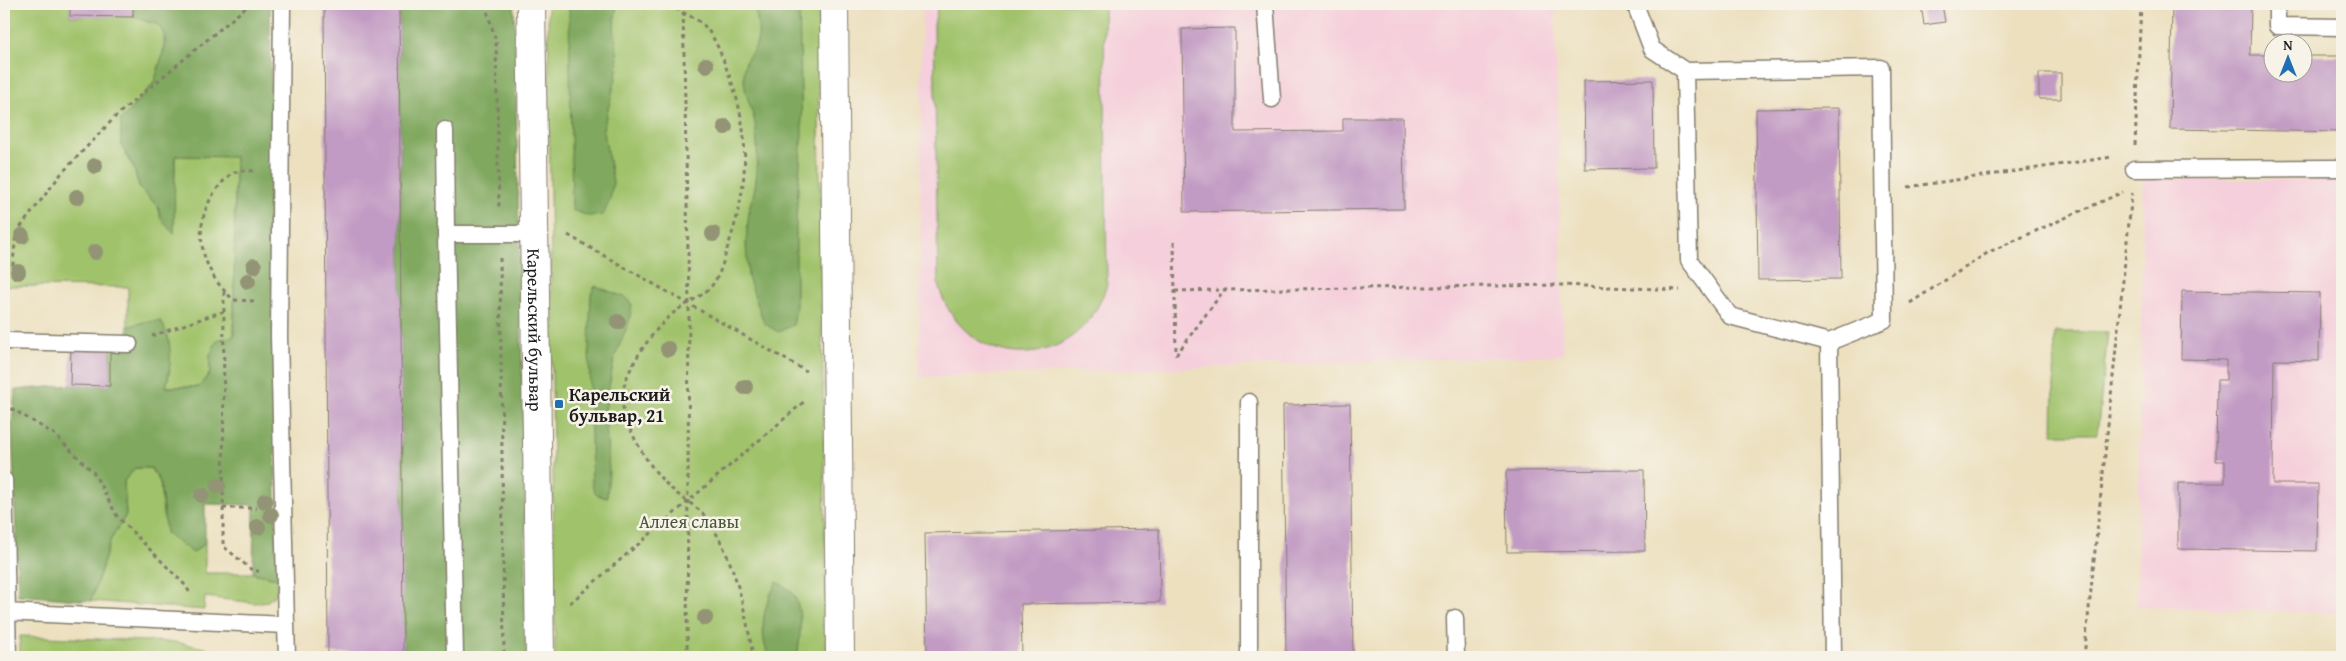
<svg xmlns="http://www.w3.org/2000/svg" width="2346" height="661" viewBox="0 0 2346 661" font-family="'Gentium Book Plus',serif">
  <style>
    .built { fill: #f5cfdb }
    .green { fill: #a0c26b; stroke: #5e6f44 }
    .forest { fill: #80a85f; stroke: #4e623e }
    .building { fill: #c29bc4 }
    .lines { fill: none; stroke-linecap: round; stroke-linejoin: round }
    .lane-casing { stroke: #847e6e; stroke-width: 19 }
    .street-casing { stroke: #847e6e; stroke-width: 30 }
    .path { stroke: #847e6e; stroke-width: 3; stroke-dasharray: 4 4; stroke-linecap: butt }
    .lane { stroke: #fff; stroke-width: 16 }
    .street { stroke: #fff; stroke-width: 28 }
    .tree { fill: #939475 }
    .poi-dot { fill: #1f6fb2; stroke: #f7f3e8; stroke-width: 2 }
    .labels { text-anchor: middle; dominant-baseline: central; stroke-width: 5; stroke-linejoin: round; paint-order: stroke }
    .street-label { font-size: 18px; fill: #1c1c1c; stroke: #f7f3e8 }
    .poi-label { font-size: 18px; font-weight: bold; fill: #1c1c1c; stroke: #f7f3e8; text-anchor: start }
    .park-label { font-size: 18px; fill: #4a5638; stroke: #f7f3e8 }
  </style>
  <rect width="100%" height="100%" fill="#f7f3e8"/>
  <filter id="ink" filterUnits="userSpaceOnUse"><feTurbulence type="fractalNoise" baseFrequency=".02" numOctaves="2"/><feDisplacementMap in="SourceGraphic" scale="10" xChannelSelector="R" yChannelSelector="G"/><feConvolveMatrix kernelMatrix="1 2 1 2 8 2 1 2 1" color-interpolation-filters="sRGB"/></filter>
  <filter id="wash" filterUnits="userSpaceOnUse"><feTurbulence type="fractalNoise" baseFrequency=".0096" numOctaves="4" result="noise"/><feDisplacementMap in="SourceGraphic" scale="20" xChannelSelector="R" yChannelSelector="G"/><feGaussianBlur stdDeviation="1.12" result="paint"/><feColorMatrix in="noise" values="0 0 0 0 0 0 0 0 0 0 0 0 0 0 0 0 0 1.4 0 .05"/><feComposite in="paint" operator="in"/></filter>
  <g filter="url(#wash)">
    <rect width="100%" height="100%" fill="#ece0bf"/>
    <path class="built" d="M922,4H1555L1563,355L919,377Z
      M2143,179L2342,180V613L2137,607Z"/>
    <path class="green" d="M4,4H70V16C94,16 137,11 158,24C171,33 160,74 152,85C144,98 132,109 121,120L126,156L133,166L140,189L158,206L161,219L174,233L175,156H235L234,336L210,355V373L199,387H166L170,370L144,322L128,327V287L6,286L4,274Z
      M548,4H820L818,47L827,657H555Z
      M938,4H1103L1104,8L1107,284C1080,375 966,377 938,285L934,25Z
      M2055,332H2108L2097,434H2053Z
      M134,468H150L160,482L163,516L193,553L205,543V573H253L277,578V593L268,601L255,603L205,597L204,610L91,601L111,539L126,515L124,481Z
      M20,636L175,642L229,653L236,657H20Z"/>
    <path class="forest" d="M133,4H270L277,578L253,573L254,505L205,504V543L193,553L166,533L160,482L151,468H135L124,481L126,515L111,539L91,601L18,595L12,424L15,390L70,385L110,386V348L128,347V327L144,322L161,321C173,343 172,363 166,387H199L210,373V355L217,340L234,336L235,157L175,156L174,234L161,219L158,206L140,189L133,166L121,145V120L154,83L165,46V34L158,25L133,17Z
      M399,4H514L526,556V657H403Z
      M569,4H617L614,26L618,61L616,78L603,129L613,182L610,200L603,215L589,216L572,210Z
      M753,4H799L802,133L796,219V308L793,325L778,332L764,323L748,277L746,243L749,210C750,203 753,198 754,192C758,172 758,151 756,131C755,112 743,95 744,75C744,55 750,59 756,45C761,33 757,15 753,4Z
      M595,286L627,298L632,305L629,322L614,359L605,410L609,471L607,498C596,495 592,492 592,481L589,345L591,294Z
      M777,582C782,585 790,589 793,594C804,611 800,639 797,657H769C758,632 763,605 777,582Z"/>
    <g id="blocks">
      <path class="building" d="M70,4H133V17L70,16Z
        M324,4H399L403,653H328Z
        M1921,4H1942L1945,22L1924,25Z
        M2172,4H2251L2250,55H2274V72H2304V56H2342V132L2170,129Z
        M1235,28V132L1343,131V118H1403L1404,209L1184,212L1182,29Z
        M2039,73H2061V99H2039Z
        M1653,80L1654,168L1585,169L1584,81Z
        M1839,108L1841,279L1758,280L1756,109Z
        M2182,291L2320,293L2319,361L2274,360L2273,484H2318L2317,551L2178,549V483H2225V461H2216L2217,380H2226V360L2181,359Z
        M71,347L110,348V386L70,385Z
        M1350,404L1353,657H1286L1283,405Z
        M1644,470L1645,551L1507,552L1506,471Z
        M1159,529L1160,602L1021,604L1022,657H927L925,533Z"/>
    </g>
  </g>
  <g filter="url(#ink)">
    <use href="#blocks" fill-opacity="0" stroke="#847e6e" stroke-width="1"/>
    <g class="lines">
      <defs>
        <path id="lane" d="M282,4L279,336L286,625
          M1265,4L1272,99
          M1635,4L1652,49L1685,71
          M2277,4V26L2342,27
          M1881,68L1884,320L1829,342L1730,316L1689,260L1685,71Z
          M445,130L446,234
          M2134,169L2342,168
          M4,341L129,344
          M1829,342L1833,657
          M1249,402V657
          M4,480L8,657
          M4,612L286,625L287,657
          M1455,618L1456,657
          M455,657L446,234H535"/>
        <g id="street">
          <path id="s1" d="M531,4L540,657"/>
          <path d="M834,4L840,657"/>
        </g>
      </defs>
      <use href="#lane" class="lane-casing"/>
      <use href="#street" class="street-casing"/>
      <path class="path" d="M485,4L496,41L499,209
        M669,4C681,14 697,16 707,29C716,40 722,56 727,70C752,131 749,187 727,249C724,259 721,272 715,281C707,295 688,302 676,311C655,326 620,375 622,401C625,429 652,473 673,490C682,499 694,504 703,514C733,550 746,612 753,657
        M683,4L689,303L687,657
        M2135,145L2141,4
        M1908,187L2112,157
        M568,235L806,371
        M1174,242L1176,355
        M500,258L504,657
        M4,276L12,273L16,233L61,174L117,115L250,4
        M1175,291L1224,290
        M224,292L223,546L253,571H259
        M254,301L234,300C202,273 190,230 214,193C219,186 228,174 236,172C242,170 250,171 256,171
        M1910,303L1989,252L2123,192
        M152,336L224,311
        M1176,355L1224,290L1562,285L1680,290
        M4,404L54,434L94,473L117,516L186,586L191,595
        M223,508H257
        M570,603L806,400
        M2084,657L2132,193"/>
      <use href="#lane" class="lane"/>
      <use href="#street" class="street"/>
    </g>
    <g class="tree">
      <circle cx="706" cy="65" r="8"/>
      <circle cx="725" cy="127" r="8"/>
      <circle cx="95" cy="166" r="8"/>
      <circle cx="77" cy="197" r="8"/>
      <circle cx="713" cy="234" r="8"/>
      <circle cx="22" cy="236" r="8"/>
      <circle cx="95" cy="252" r="8"/>
      <circle cx="254" cy="266" r="8"/>
      <circle cx="18" cy="272" r="8"/>
      <circle cx="248" cy="281" r="8"/>
      <circle cx="618" cy="322" r="8"/>
      <circle cx="668" cy="349" r="8"/>
      <circle cx="745" cy="387" r="8"/>
      <circle cx="218" cy="486" r="8"/>
      <circle cx="202" cy="495" r="8"/>
      <circle cx="265" cy="501" r="8"/>
      <circle cx="271" cy="515" r="8"/>
      <circle cx="258" cy="527" r="8"/>
      <circle cx="705" cy="618" r="8"/>
    </g>
  </g>
  <rect class="poi-dot" x="554" y="399" width="10" height="10" rx="2.5"/>
  <g class="labels">
    <g class="street-label">
      <text stroke="none"><textPath href="#s1" startOffset="326">Карельский бульвар</textPath></text>
    </g>
    <g class="poi-label">
      <text x="569" y="394">Карельский<tspan x="569" dy="21">бульвар, 21</tspan></text>
    </g>
    <g class="park-label">
      <text x="689" y="521">Аллея славы</text>
    </g>
  </g>
  <rect width="2346" height="661" fill="none" stroke="#f7f3e8" stroke-width="20"/>
  <g transform="translate(2288 58)"><circle r="24" fill="#f7f3e8" stroke="#9f9d96"/>
  <path d="M0-4L9 19L0 12L-9 19Z" fill="#1f6fb2"/>
  <text y="-8" font-size="14" font-weight="bold" text-anchor="middle" fill="#1c1c1c">N</text>
  </g>
</svg>
